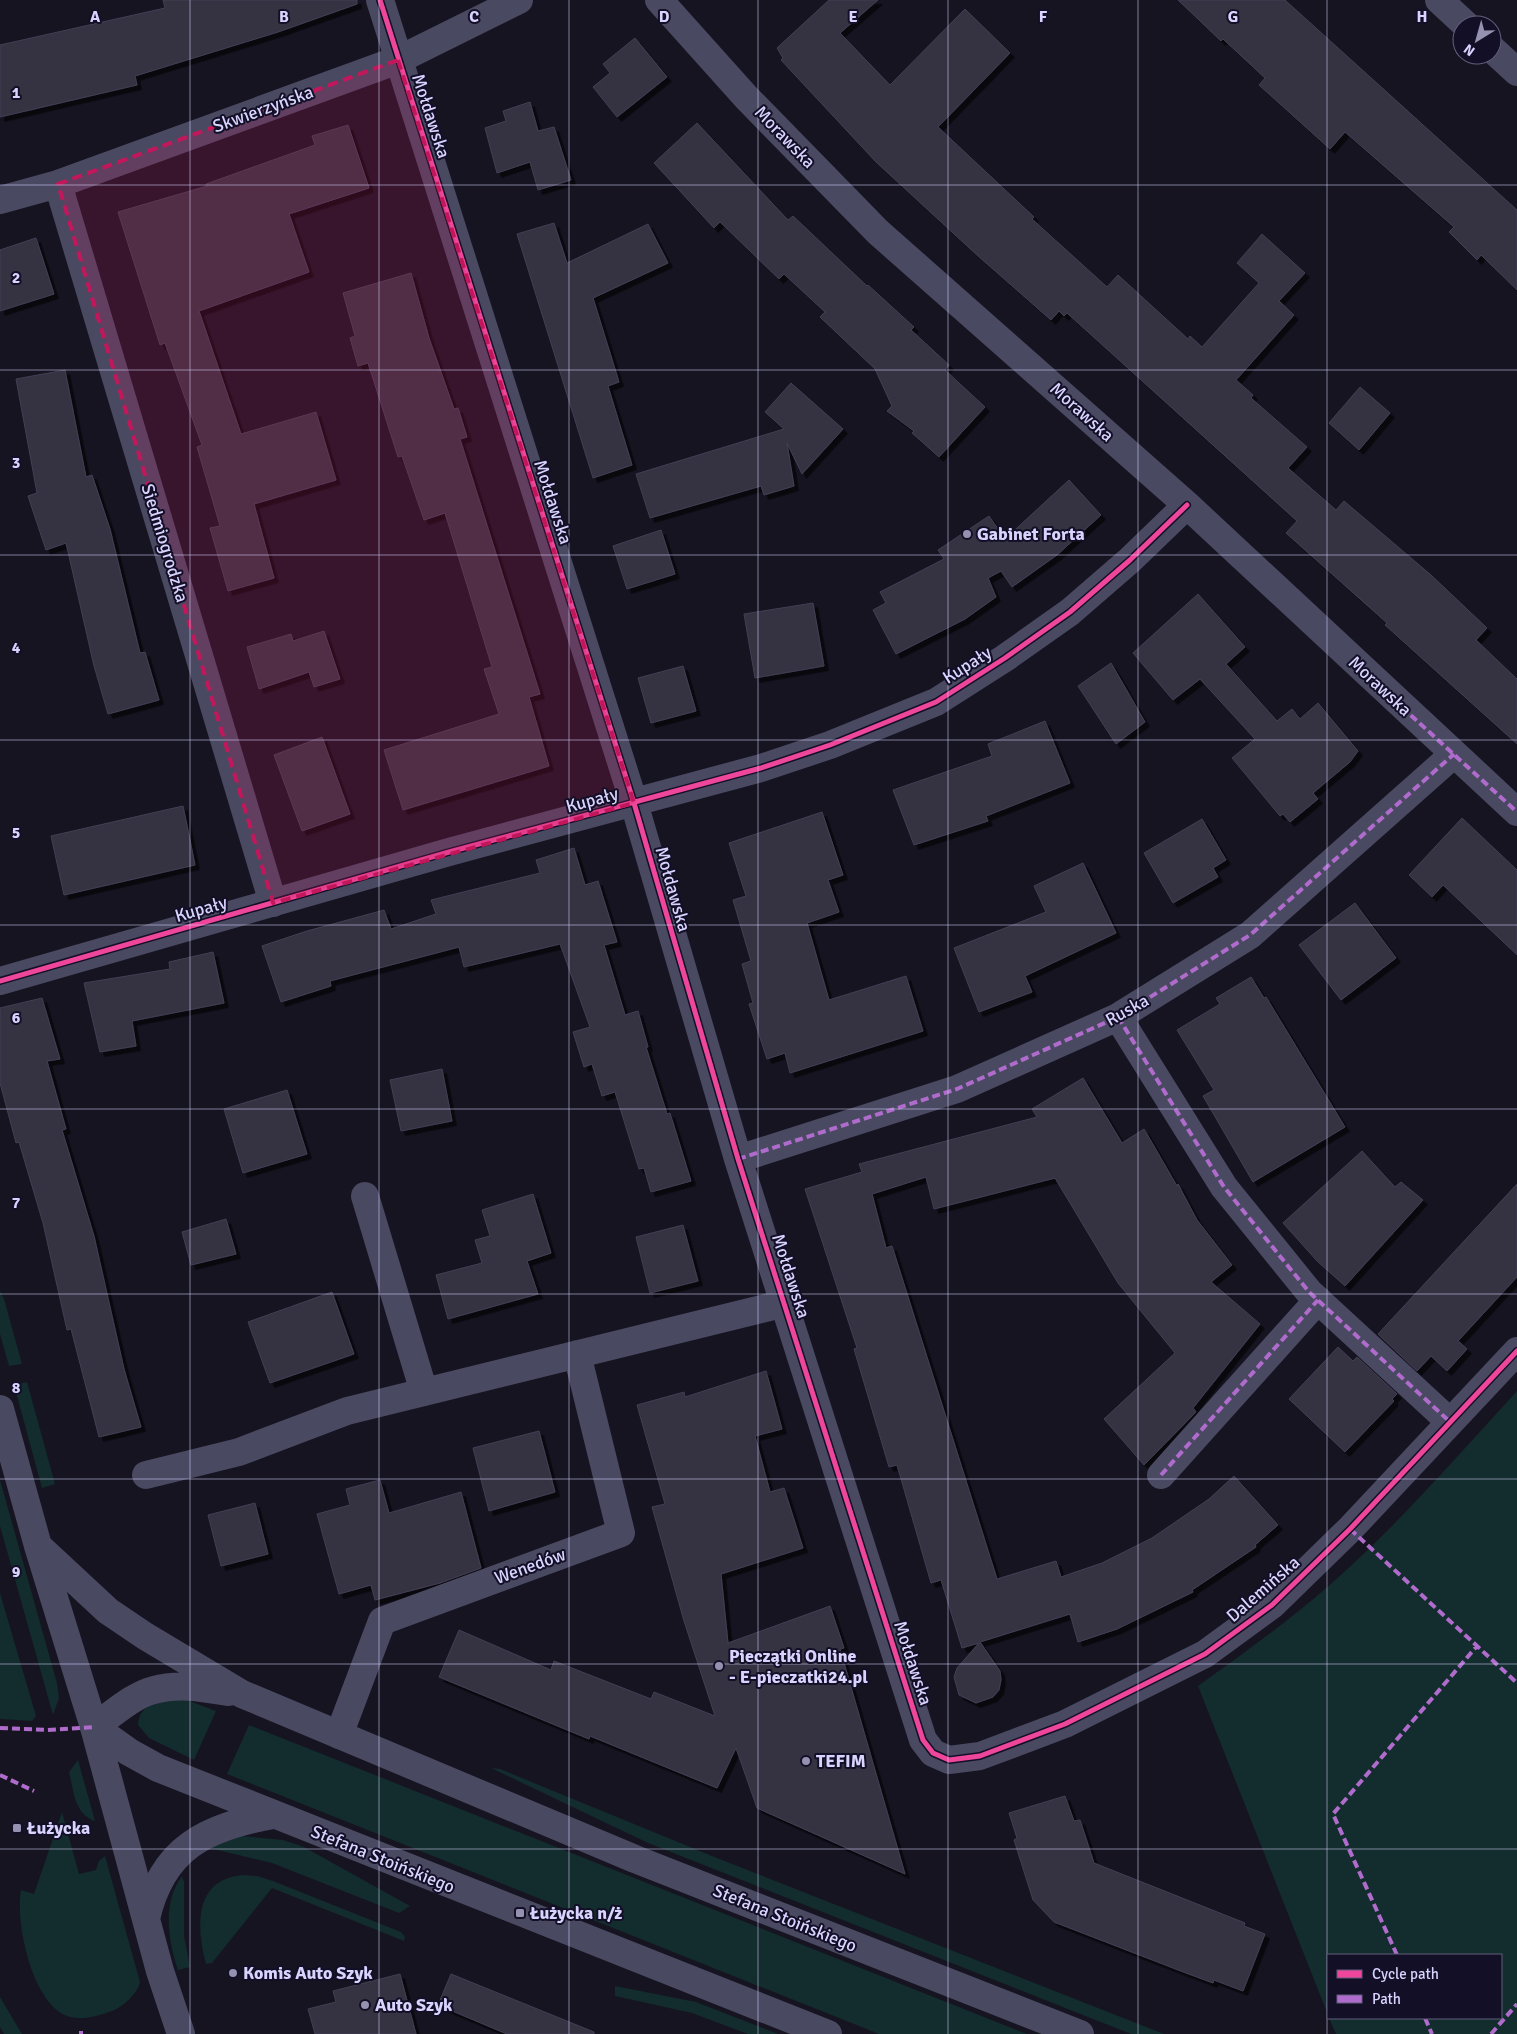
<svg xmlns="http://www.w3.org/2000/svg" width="1517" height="2034" viewBox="0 0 1517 2034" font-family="Signika,sans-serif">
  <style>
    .green { fill: #132c2d }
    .building { fill: #343243; stroke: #433f54; filter: url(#shadow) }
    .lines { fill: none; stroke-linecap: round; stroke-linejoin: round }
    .minor { stroke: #4a4962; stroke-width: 28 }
    .tertiary { stroke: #4a4962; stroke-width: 28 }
    .quiet { stroke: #b06ccc; stroke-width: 4; stroke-dasharray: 8 4; stroke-linecap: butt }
    .cycleway-casing { stroke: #130f26; stroke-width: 8 }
    .cycleway { stroke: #ed469a; stroke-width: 5 }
    .marked { fill: #c2185b; fill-opacity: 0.2; stroke: #c2185b; stroke-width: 4; stroke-dasharray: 10 6; stroke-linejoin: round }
    .grid { fill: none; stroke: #d9d4ff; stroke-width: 1; stroke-opacity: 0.55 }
    .poi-dot { fill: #9591b1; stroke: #130f26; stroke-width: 2 }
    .labels { text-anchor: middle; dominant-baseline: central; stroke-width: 4; stroke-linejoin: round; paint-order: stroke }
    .street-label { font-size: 18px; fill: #d9d4ff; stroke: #130f26 }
    .poi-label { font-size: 18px; font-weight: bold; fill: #d9d4ff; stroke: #130f26; text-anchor: start }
    .grid-label { font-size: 16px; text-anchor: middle; font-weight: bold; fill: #d9d4ff; stroke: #130f26; stroke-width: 4; stroke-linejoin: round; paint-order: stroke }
  </style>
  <defs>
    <filter id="shadow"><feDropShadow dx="4.5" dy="4.5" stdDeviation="0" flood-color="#0009"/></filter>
  </defs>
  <rect width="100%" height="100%" fill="#161421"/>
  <path class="green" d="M0,1291L4,1299L22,1364L9,1366L0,1334Z
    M27,1382L55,1484L42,1488L14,1385Z
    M1517,1391V2034H1336L1329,2018H1501V1955H1328V2015L1198,1686C1247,1651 1297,1615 1342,1574C1404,1518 1460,1453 1517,1391Z
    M0,1480L57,1683L59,1698L53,1715L0,1526Z
    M0,1593L36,1716L32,1721L0,1719Z
    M184,1699L216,1711L194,1760L149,1738L138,1725C139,1701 165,1700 184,1699Z
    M249,1725L1027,2034H879L227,1774Z
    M78,1760L95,1821C74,1814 74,1791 69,1772Z
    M491,1768L500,1769L712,1856L1164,2034H1131L648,1843Z
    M62,1812L79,1874L96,1870L99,1861L105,1856L140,1982C138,1993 123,2007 112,2011C99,2016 81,2021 67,2016C32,2003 15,1923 21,1890L34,1894Z
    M242,1836L283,1840L304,1847L410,1906L399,1913L272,1863L209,1848L227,1839Z
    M243,1875L257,1876L273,1881L401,1932L405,1937L404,1941L272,1888L212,1963L206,1964C196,1926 194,1879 243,1875Z
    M182,1876L184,1882V1936L190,1967L178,1970C168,1940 162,1903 182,1876Z
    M615,1986L696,2002L778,2034H748L692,2013L615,1996Z
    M0,1997L22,2034H4L0,2027Z"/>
  <path class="building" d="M163,0H357V4L278,32L135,76L137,85L0,117V45L165,8Z
    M829,0H878L840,33L890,85L965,9L1010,53L938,127L1034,217L1032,219L1107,287L1118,275L1188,339L1190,336L1202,347L1259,283L1237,263L1262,234L1305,273L1279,301L1294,315L1236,380L1253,395L1251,398L1307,447L1288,468L1336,510L1344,501L1431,575L1487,628L1476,640L1517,679V744L1385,625L1387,623L1286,533L1297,521L1067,313L1064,316L1059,311L1051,320L978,256L876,162L781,60L783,58L777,48Z
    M1178,0H1285L1517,210V290L1481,255L1477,260L1449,232L1454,227L1345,132L1330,149L1259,85L1265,78L1223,39L1221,41Z
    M635,38L667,77L617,117L593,87L610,73L603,64Z
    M530,102L538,131L554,127L571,180L538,190L530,162L497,173L485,128L506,121L503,111Z
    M697,123L788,220L793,216L867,286L868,285L914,327L911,330L949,365L945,370L985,407L939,457L912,433L914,431L887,411L892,406L875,369L820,317L825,312L784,274L779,279L720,222L714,228L654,163Z
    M348,125L369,188L289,214L309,272L199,311L241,434L316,412L336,480L254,504L274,578L228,591L210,528L220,526L197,447L202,445L165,343L160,345L118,212L207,186L206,184L315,145L312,136Z
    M554,223L567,263L648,224L668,263L593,298L619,382L608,386L632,465L593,478L517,234Z
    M36,238L54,294L0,311V250Z
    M411,273L429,338L454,409L458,408L467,437L460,439L540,694L529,697L549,766L403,810L384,750L499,714L484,669L492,667L445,513L424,520L402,456L398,457L368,363L358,366L350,338L355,336L343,293Z
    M65,370L86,477L92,475L110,529L140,653L145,652L159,700L108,714L94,666L66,543L46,550L28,496L37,493L16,379Z
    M791,383L843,429L802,474L787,443L794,486L764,495L761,486L650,518L636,474L784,429L765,412Z
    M1360,387L1390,413L1359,450L1329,423Z
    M1069,480L1101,515L1057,555L1012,587L1001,571L988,578L996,597L965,619L896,654L873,610L886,603L880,592L944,559L938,550L989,516L1005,539Z
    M661,530L675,574L627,589L613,546Z
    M1198,594L1245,647L1226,664L1277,721L1292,709L1300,719L1318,703L1358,751L1350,762L1313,793L1318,799L1290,822L1283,814L1280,816L1232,758L1255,739L1200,679L1173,700L1133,653Z
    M813,603L824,666L755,678L744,614Z
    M324,631L340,679L314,687L309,672L259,689L247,647L291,634L293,641Z
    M1111,663L1145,722L1116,744L1078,686Z
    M683,666L696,711L651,723L638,678Z
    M1045,721L1070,783L986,816L988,821L914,845L893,790L992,756L988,744Z
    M322,737L350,814L302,831L274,755Z
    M183,806L195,865L64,895L51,836Z
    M822,812L843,875L828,880L839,912L807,923L829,1000L906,976L923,1031L790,1073L785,1053L767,1059L749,1004L753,1003L742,964L751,961L733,900L746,896L729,843Z
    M1462,818L1517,870V955L1443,885L1432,897L1409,875Z
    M1202,819L1226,860L1213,868L1218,877L1173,903L1144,853Z
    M574,848L585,885L598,881L617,942L604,945L625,1015L638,1011L648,1047H646L667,1114L670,1113L691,1181L651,1192L644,1168L639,1169L615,1092L602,1096L592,1064L584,1067L573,1032L590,1027L560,944L464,967L459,947L330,981L331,986L281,1002L262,946L307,931L384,910L391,929L436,914L431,900L540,873L536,860Z
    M1083,863L1116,933L1025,976L1032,992L979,1012L954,948L1046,912L1034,886Z
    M1355,903L1396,958L1341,1000L1299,945Z
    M213,952L224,1003L132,1021L136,1046L100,1052L84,983L170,969L169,962Z
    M1251,977L1264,998L1266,997L1345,1127L1253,1182L1203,1096L1214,1090L1177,1030L1220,1004L1216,998Z
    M42,998L60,1059L47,1061L66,1129L62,1130L94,1236L124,1369L141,1427L99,1437L71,1329L67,1330L43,1223L19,1142L16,1143L0,1083V1008Z
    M442,1069L452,1121L401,1131L390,1080Z
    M1083,1078L1122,1143L1144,1129L1177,1186L1178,1184L1197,1220L1232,1265L1211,1282L1260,1324L1193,1408L1196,1412L1144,1465L1104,1419L1175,1353L1118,1283L1055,1178L934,1209L926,1177L872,1194L886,1248L892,1246L997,1579L1056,1561L1061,1577L1102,1563L1152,1538L1209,1499L1234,1476L1278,1525L1255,1545L1256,1547L1192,1590L1193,1592L1117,1629L1078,1642L1070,1614L980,1642L1000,1671L1001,1680L999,1690L993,1697L976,1703L959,1695L954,1677L957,1668L979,1643L962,1648L941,1580L931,1583L897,1465L889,1467L854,1349L857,1348L805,1189L862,1172L859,1164L1037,1117L1032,1109Z
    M287,1090L307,1154L243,1173L224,1109Z
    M1362,1151L1395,1187L1401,1182L1423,1200L1345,1286L1318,1262L1283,1223Z
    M1517,1184V1277L1458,1341L1467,1349L1447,1371L1431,1356L1417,1371L1378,1334Z
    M533,1194L551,1253L527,1261L538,1294L448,1319L436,1275L482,1263L475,1240L490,1236L482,1210Z
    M226,1219L236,1254L191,1265L182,1232Z
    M683,1225L698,1281L650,1293L636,1237Z
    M332,1292L354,1354L270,1383L248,1322Z
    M1338,1347L1353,1361L1357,1357L1397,1394L1392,1399L1394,1401L1345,1452L1289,1399Z
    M766,1371L782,1429L755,1436L770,1492L784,1488L803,1548L721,1574L728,1643L830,1606L844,1648L840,1649L905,1874L757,1808L736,1748L717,1788L590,1736L589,1739L439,1677L459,1630L551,1670L554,1661L651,1699L654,1692L715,1716L684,1621L652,1507L665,1504L637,1405L684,1392L685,1397Z
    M539,1431L555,1492L489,1511L473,1448Z
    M380,1480L389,1513L461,1492L481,1568L440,1583L375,1600L371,1585L339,1594L317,1514L350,1505L346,1489Z
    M255,1503L268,1554L221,1566L208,1515Z
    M1065,1796L1074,1821L1080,1820L1094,1863L1245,1923L1244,1926L1265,1934L1243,1991L1214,1980L1213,1983L1186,1973L1054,1922L1033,1900L1014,1840L1017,1838L1009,1813Z
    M400,1974L416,2034H315L308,2009L336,2002L333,1991Z
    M451,1974L594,2032V2034H507L438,2005Z"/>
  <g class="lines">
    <path class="minor" d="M380,0L634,803L738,1159L923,1740L933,1753L949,1760L980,1756L1065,1724L1205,1654L1272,1605L1350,1529L1517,1351
      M659,0L746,97L878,232L1187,505L1517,812
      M1439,0L1466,25
      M1492,49L1517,72
      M58,184L273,903
      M0,200L58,184L398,60L519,0
      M0,981L449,852L761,768L830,745L936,702L1005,658L1070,612L1130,560L1187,505
      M1118,1017L1224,1187L1309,1292L1449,1421
      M738,1159L957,1089L1118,1017L1250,935L1454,754
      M365,1196L424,1392
      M146,1475L239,1452L347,1411L786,1303
      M1161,1475L1318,1300
      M94,1727L160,1971L181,2034
      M339,1735L382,1621L621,1533L577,1354
      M146,1919C162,1847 207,1827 273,1815"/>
    <path class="tertiary" d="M0,1409L38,1546L94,1727
      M38,1546L108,1611L145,1636L242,1694L635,1859L1080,2034
      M94,1727L129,1752L158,1768L828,2034
      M94,1727C112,1715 133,1695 154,1690C179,1683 204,1688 228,1692"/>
    <path class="quiet" d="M1393,699L1517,812
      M1118,1017L1224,1187L1309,1292L1449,1421
      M738,1159L957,1089L1118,1017L1250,935L1454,754
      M1161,1475L1318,1300
      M1350,1529L1477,1646
      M0,1728L47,1730L94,1727
      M0,1775L34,1791
      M1397,1955L1333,1814L1477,1646L1517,1683
      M1425,2018L1432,2034
      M81,2034V2031
      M1491,2034L1517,2004"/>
    <defs>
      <path id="cycleway" d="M380,0L634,803L738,1159L923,1740L933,1753L949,1760L980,1756L1065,1724L1205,1654L1272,1605L1350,1529L1517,1351
        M0,981L449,852L761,768L830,745L936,702L1005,658L1070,612L1130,560L1187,505"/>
    </defs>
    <use href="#cycleway" class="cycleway-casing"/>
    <use href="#cycleway" class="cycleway"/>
  </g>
  <path class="marked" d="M398,60L634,803L273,903L58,184Z"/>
  <path class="grid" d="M190,0V2034M379,0V2034M569,0V2034M758,0V2034M948,0V2034M1138,0V2034M1327,0V2034M0,185H1517M0,370H1517M0,555H1517M0,740H1517M0,925H1517M0,1109H1517M0,1294H1517M0,1479H1517M0,1664H1517M0,1849H1517"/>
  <g class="poi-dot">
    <circle cx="967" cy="534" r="5"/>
    <circle cx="719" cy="1666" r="5"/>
    <circle cx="806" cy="1761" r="5"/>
    <rect x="12" y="1823" width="10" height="10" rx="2.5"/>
    <rect x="515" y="1908" width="10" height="10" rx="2.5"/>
    <circle cx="233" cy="1973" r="5"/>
    <circle cx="365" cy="2005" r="5"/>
  </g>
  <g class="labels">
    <g class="street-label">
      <text transform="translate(263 109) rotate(-20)">Skwierzyńska</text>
      <text transform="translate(431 116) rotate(72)">Mołdawska</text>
      <text transform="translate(785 137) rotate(46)">Morawska</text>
      <text transform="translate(1082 412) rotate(42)">Morawska</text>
      <text transform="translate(553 502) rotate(72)">Mołdawska</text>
      <text transform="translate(165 543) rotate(73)">Siedmiogrodzka</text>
      <text transform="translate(967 665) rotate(-32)">Kupały</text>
      <text transform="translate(1380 686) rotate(43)">Morawska</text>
      <text transform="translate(592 800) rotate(-15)">Kupały</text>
      <text transform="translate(673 889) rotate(74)">Mołdawska</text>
      <text transform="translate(201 909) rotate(-16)">Kupały</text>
      <text transform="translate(1127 1010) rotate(-29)">Ruska</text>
      <text transform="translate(791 1276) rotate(72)">Mołdawska</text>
      <text transform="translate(530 1566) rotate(-20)">Wenedów</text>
      <text transform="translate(1263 1589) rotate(-41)">Dalemińska</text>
      <text transform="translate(913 1663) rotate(72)">Mołdawska</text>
      <text transform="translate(383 1859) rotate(22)">Stefana Stoińskiego</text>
      <text transform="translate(785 1918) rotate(22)">Stefana Stoińskiego</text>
    </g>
    <g class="poi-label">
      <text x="977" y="534">Gabinet Forta</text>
      <text x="729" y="1656">Pieczątki Online<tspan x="729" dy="21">- E-pieczatki24.pl</tspan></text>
      <text x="816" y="1761">TEFIM</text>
      <text x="27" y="1828">Łużycka</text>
      <text x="530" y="1913">Łużycka n/ż</text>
      <text x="243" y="1973">Komis Auto Szyk</text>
      <text x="375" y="2005">Auto Szyk</text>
    </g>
  </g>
  <g class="grid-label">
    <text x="95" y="22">A</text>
    <text x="284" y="22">B</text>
    <text x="474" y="22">C</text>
    <text x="664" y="22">D</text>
    <text x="853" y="22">E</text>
    <text x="1043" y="22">F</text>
    <text x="1233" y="22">G</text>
    <text x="1422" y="22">H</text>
    <text x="16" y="98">1</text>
    <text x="16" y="283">2</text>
    <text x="16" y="468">3</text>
    <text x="16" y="653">4</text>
    <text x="16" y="838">5</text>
    <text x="16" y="1023">6</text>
    <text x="16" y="1208">7</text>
    <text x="16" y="1393">8</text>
    <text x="16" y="1577">9</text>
  </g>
  <rect x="1327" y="1954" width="175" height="65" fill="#130f26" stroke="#625e7d"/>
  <rect x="1337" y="1970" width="25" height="8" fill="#ed469a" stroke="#625e7d"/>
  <text x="1372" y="1979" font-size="15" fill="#d9d4ff">Cycle path</text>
  <rect x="1337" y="1995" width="25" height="8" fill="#b06ccc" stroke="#625e7d"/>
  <text x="1372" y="2004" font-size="15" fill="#d9d4ff">Path</text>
  <g transform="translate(1477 40) rotate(217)"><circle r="24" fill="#130f26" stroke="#625e7d"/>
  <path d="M0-4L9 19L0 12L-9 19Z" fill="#9591b1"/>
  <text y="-8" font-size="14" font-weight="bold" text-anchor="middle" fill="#d9d4ff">N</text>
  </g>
</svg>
